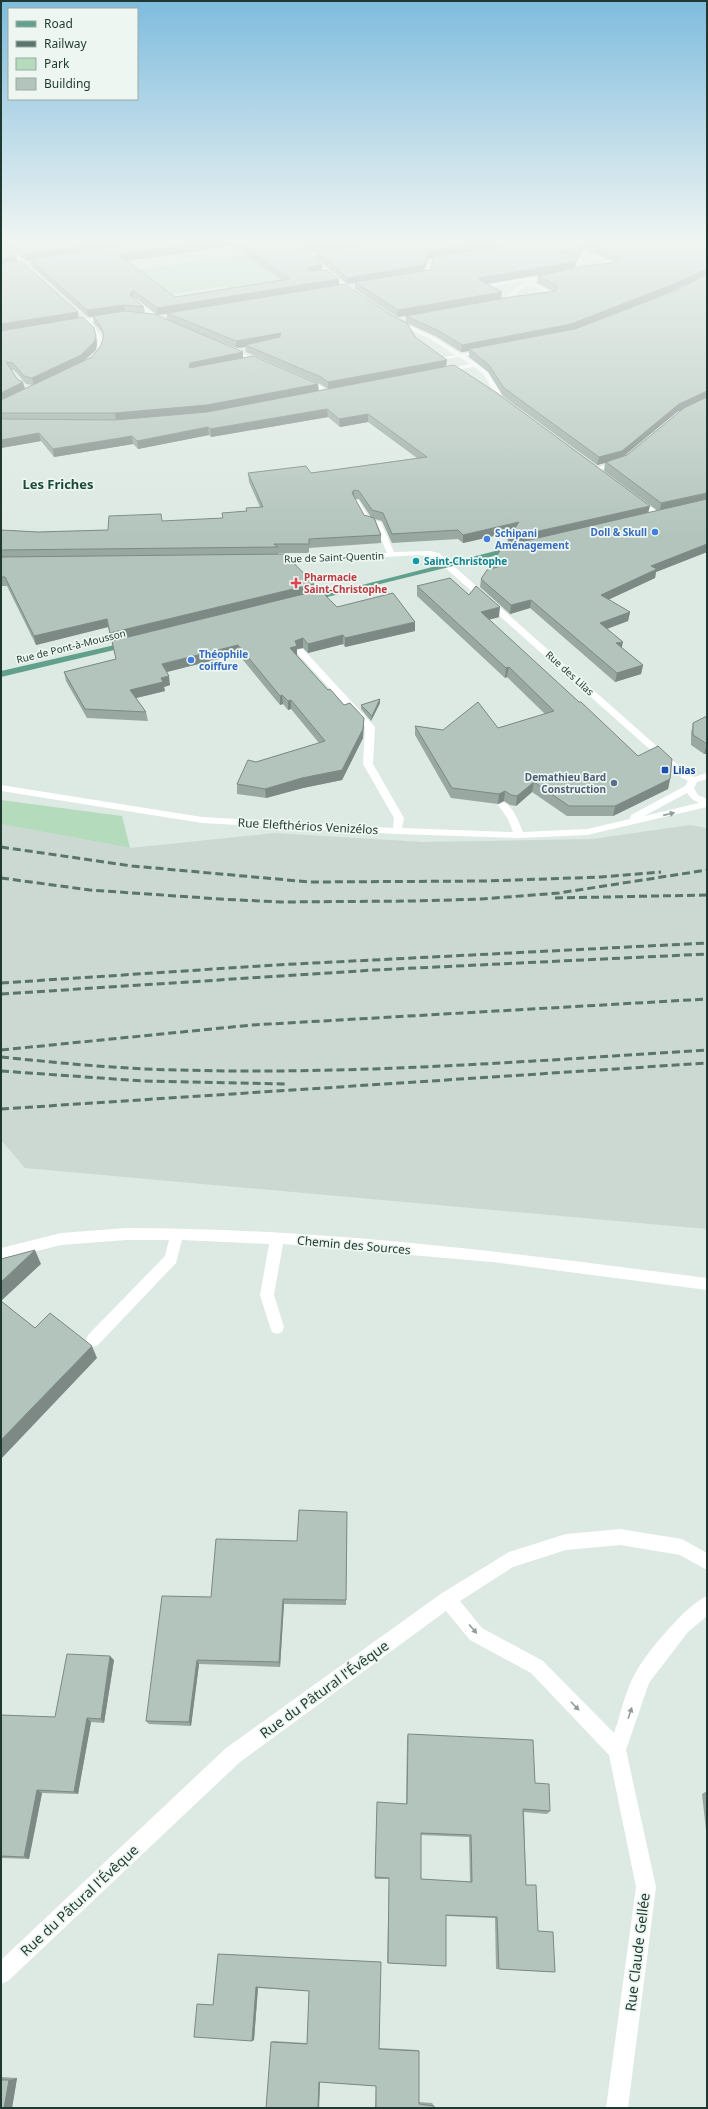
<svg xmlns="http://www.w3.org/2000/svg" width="708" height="2109" viewBox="0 0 708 2109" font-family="'Noto Sans',sans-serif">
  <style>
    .built { fill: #cbd9d2 }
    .green { fill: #b5dbbd }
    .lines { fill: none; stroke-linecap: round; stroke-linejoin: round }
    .minor { fill: #fff; fill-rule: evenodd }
    .major { fill: #61a08c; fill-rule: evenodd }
    .rail { stroke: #59756c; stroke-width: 3; stroke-dasharray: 8 4; stroke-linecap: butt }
    .wall { fill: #99a9a2; fill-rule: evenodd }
    .shaded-wall { fill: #7d8984 }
    .building { fill: #b2c4bc; stroke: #7d8984; fill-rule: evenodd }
    .oneway { fill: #8f9c98 }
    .shop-dot { fill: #3f7fe0; stroke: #edf6f1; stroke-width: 1.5 }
    .culture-dot { fill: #0f9aa8; stroke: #edf6f1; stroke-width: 1.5 }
    .health-dot { fill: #e0444e; stroke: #edf6f1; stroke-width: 1.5 }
    .transit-dot { fill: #1a4fb4; stroke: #edf6f1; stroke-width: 1.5 }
    .service-dot { fill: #5c6f8a; stroke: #edf6f1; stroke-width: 1.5 }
    .labels { text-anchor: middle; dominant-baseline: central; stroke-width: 3.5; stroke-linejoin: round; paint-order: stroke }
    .far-shop-label { font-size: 10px; font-weight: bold; fill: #366cbe; stroke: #edf6f1; text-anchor: start }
    .far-street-label { font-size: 10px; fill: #1f3930; stroke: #edf6f1 }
    .far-culture-label { font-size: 10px; font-weight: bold; fill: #0d838f; stroke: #edf6f1; text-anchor: start }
    .far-health-label { font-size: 10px; font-weight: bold; fill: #be3a42; stroke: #edf6f1; text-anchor: start }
    .far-transit-label { font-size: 10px; font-weight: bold; fill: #164399; stroke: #edf6f1; text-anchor: start }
    .far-service-label { font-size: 10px; font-weight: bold; fill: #4e5e75; stroke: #edf6f1; text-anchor: end }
    .street-label { font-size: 12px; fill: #1f3930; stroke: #edf6f1 }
    .far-district-label { font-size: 13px; font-weight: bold; fill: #1b4b3c; stroke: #edf6f1 }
    .near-street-label { font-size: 14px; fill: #1f3930; stroke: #edf6f1 }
  </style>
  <rect width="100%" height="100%" fill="#dde9e3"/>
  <path class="built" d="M1,824L130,848L275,833L423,842L592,839L690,825L707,828V1229L25,1168L1,1140Z"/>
  <path class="green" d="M248,253L289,279L229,289L225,286L129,301L97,276Z
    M1,800L122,816L130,848L1,824Z"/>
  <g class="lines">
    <path class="minor" d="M288,240H293L358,293V295H354Z
      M360,240H365L369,249L354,251V249L364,247Z
      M498,240H503L507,249L490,252V250L502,248Z
      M1,242L34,271V273H30L1,245Z
      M605,246L607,248L587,251L586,254H593L618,265V267L606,268V266L610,265L590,256H585L579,272L529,283L537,284L555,294V296L543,297V295L548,294L534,286H525L506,302L494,305L492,302L502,300L525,281L487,287L493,290L491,293L480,286L575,270L583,249Z
      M448,257L450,259L432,262L429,275L415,277L413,276L425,273L428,260Z
      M132,299H136L165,322V324L154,320L132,301Z
      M109,315L111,318L91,322L104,340L102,350L98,357H94L98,340L94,332L85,323L72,326L69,324L83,320L80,318L83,316L88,319Z
      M398,320L436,338L461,354L486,350V352L465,356C480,365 503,379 501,399H497C490,386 487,375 474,367L442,372V370L470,364L459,357L440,360V358L455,355L432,340L396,323Z
      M226,348H230L266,364L261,365L226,350Z
      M304,379L321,386L330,394L325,395L317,388L302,382Z
      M621,460L624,462L623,463L596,471L593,469Z
      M634,498H638L662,515L655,517L634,500Z
      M354,500H358L371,520L381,522L394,552L430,551L439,553L687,773L694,777L707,773V779L697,782L694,788L698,795L707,799V807L587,835L519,838L397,834L202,823L1,791V785L202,817L393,828L394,818L363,764L365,727L297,653L296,651L300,649H303L375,727L373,764L404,818L402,828L513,832L508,819L498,805L503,802C513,805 519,823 523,832L587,829L630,819L631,815L685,786L688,781L681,777L433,557L419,555L321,561H271L270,559L274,557H321L387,553L375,525L365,523L353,501ZM687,793L692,799L699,803L644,816Z
      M126,1228C321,1228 514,1253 707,1278V1290L492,1262L283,1244L274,1295L284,1327L282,1332L277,1334L272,1332L270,1327L260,1295L269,1244L182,1240L176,1263L98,1345L93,1347L88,1345L86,1340L88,1335L165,1256L169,1240H126L61,1245L1,1260V1248L61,1233Z
      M620,1529L682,1539L707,1553V1570L680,1555L620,1545L566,1550L513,1567L460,1601L482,1628L543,1661L614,1733C621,1714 625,1690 636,1672C647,1652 686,1605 707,1596V1616L688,1632L649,1683L626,1750L656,1887L628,2108H606L636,1887L609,1755L531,1673L470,1640L446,1611L240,1762L8,1981L1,1984V1960L226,1748L442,1593L509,1552L566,1534Z"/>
    <path class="major" d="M515,546L519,548L518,550L311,601L307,599Z
      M128,642H131V646L1,677V671Z"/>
    <path class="rail" d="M1,847L132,866L310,882L486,881L601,877L661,872
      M1,878L90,890L220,899L280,902L415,901L482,899L559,893L707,870
      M555,898L707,895
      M1,983L275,965L707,943
      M1,994L374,970L707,954
      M1,1050L252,1025L707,999
      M1,1057C60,1063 119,1069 178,1070C355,1075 531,1061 707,1050
      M1,1071L143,1081L288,1084
      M1,1109L707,1063"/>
  </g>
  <path class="wall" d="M1,240H293L322,270L339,279V285L393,316L406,322V316L397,317L355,289V283L347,284L316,258V252H310L296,240H362V245L368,244L367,240H500V246L507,245L505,240H707V552L656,572L655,578L608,600L630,612L628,621L607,628L622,648L643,665L641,674L615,682L530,608L510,614L480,587L481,579L493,568L494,560L508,545L513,532L463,543L458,539L392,543L382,521L375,519L381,535V543L309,548V553H278V554L314,592L337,607L415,631L345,647L343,644L308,653L303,648L297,649V656L328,690L344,705L364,718L363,738L342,780L303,788L266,798L237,794V784L256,762L319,743L291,709L288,710L283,704L280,705L238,654L166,672L170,685L164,687L165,691L136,698L146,712L148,721L87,718L66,681L64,672L116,659L112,642L108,627L36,645L7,586H1V530L38,532L108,530L162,521L223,518L222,513L246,511V508L260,507L249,482L248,473H311L417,458L368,422L340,427L328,417L211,437L209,435L138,449L133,444L54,457L41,441L1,448V242L16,256L17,261L79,318L97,343L96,350L83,362L92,357L101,345L103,337L102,332L94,323L93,317H88L31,266L30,261H26ZM232,246L282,280L175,297L127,261ZM589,247L588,252L594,253L616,262L574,268L577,261V257H579L585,248ZM433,258L430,270L424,271L428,259ZM557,272L538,276L537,283L553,291L501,298L502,292L486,284ZM693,281L679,289L620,311L672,291ZM134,297L157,315L167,314V320L145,314L144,307L133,298ZM407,323L437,337L461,352L469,351V357L488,372L503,396L597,465L605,463L604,471L658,511L649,513L446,367L415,337ZM187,329L236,348L245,347L246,352L322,385L328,389L319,391L243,358ZM11,370H14L26,384L32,385L25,389ZM689,406L627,455L623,457L677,412ZM354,499H359L371,517L364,515Z
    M417,586L469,595L499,617L488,620L638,756L670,779L668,789L613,816H567L532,792L516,806L510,805L504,801L498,804L451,798L415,735V726L443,730L498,728L545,714L507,677L505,678L417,596Z
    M380,699V703L371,721L361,709V705Z
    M707,716V753L704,754L691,745V733L693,723Z
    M347,1512L346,1605L284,1604L280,1667L199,1664L191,1726L149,1724L146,1721L211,1597L297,1541Z
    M114,1660L104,1723L91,1722L78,1794L42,1793L29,1859L1,1858V1715L55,1717Z
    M408,1734L535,1783L550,1811L547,1814L524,1812L526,1885L538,1931L555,1972L496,1969L495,1918L446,1916L445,1966L387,1963L389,1879H375L377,1804H406L407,1738ZM421,1835L469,1837L470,1882L421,1879Z
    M707,1791V1830H706L702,1794Z
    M218,1954L381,1962L379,2048L418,2050L419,2051V2102L432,2103L434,2106V2108H375L376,2086L320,2082L319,2108L271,2042L273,2041L307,2043L309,1991L258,1988L254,2040L252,2041L197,2004H200L213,2005Z
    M1,2077L17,2078L12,2108H1Z"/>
  <path class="shaded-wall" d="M121,240H164L30,259V261H26L25,255Z
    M225,240H232V246L120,262L119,255Z
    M353,240H362V246L310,252V246Z
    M500,240V247L428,259L424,272L355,282V283L347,284V278L428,252Z
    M589,240H623L589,246V247L585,248L579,257L580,250L586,241Z
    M578,255L577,261L574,269L479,285V278Z
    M16,256L18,263L1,265V259Z
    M322,264V271H308L309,267Z
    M707,269V275L672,291L570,332L469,349V351L461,352L462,345Z
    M339,279V286L157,315V308Z
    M133,290L134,297L131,302L130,295Z
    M502,292L501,299L397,317L398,310Z
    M124,305L125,312L88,317L87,310Z
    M78,312L79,319L1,331V324Z
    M281,333V340L245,345V347L236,348V341Z
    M96,336L97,343L96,350L82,362L34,385L32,378Z
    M243,352V360L189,368L190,363Z
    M447,360L446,367L328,389V382Z
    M23,382L25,389L1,401V393Z
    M318,384L319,391L208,413L116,420L115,413Z
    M707,391V398L677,412L620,459L597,465L599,457L679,404Z
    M327,409L328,417L211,437L210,429Z
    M368,414V422L340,427L339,419Z
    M208,427L209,435L138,449L137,441Z
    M39,433L41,441L1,448V440Z
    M132,436L133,444L54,457L53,449Z
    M354,490V498L352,493Z
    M707,493V499L660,511L661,503Z
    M650,506L648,514L507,547L508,538Z
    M519,522L518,530L463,543V535Z
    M707,544V552L656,572L655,578L599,604L601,595L651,566Z
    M314,584V593L112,642L110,633Z
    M531,600L530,608L510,614L511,605Z
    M500,607L499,617L480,622L481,612Z
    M630,612L628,621L599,632L600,623Z
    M107,619L108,627L36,645L34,636Z
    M415,622V631L345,647V638Z
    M343,635V644L308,653V644Z
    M303,638V648L297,649V656L290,657V648L295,641Z
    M623,642L621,651L616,643Z
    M238,645V654L163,673L162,664Z
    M643,665L641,674L615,682L617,673Z
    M509,667L507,677L505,678L506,668Z
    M169,676L170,685L164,687L165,691L132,699L130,690L161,678Z
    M282,695L283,704L280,705V696Z
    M380,699V703L371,721L372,716Z
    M291,700V709L288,710V701Z
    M364,718L363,738L342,780L303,788L266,798L265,789L302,778Z
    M707,744V753L704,754Z
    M670,779L668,789L613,816L615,806Z
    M534,782L532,792L516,806L517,796Z
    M505,791L504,801L498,804L499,794Z
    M35,1250L41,1264L1,1301V1282Z
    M92,1346L97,1358L1,1459V1440Z
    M283,1599L284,1604L280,1667L279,1662Z
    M110,1656L114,1660L104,1723L101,1719Z
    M197,1660L199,1664L191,1726L189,1722Z
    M87,1718L91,1722L78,1794L74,1792Z
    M37,1790L42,1793L29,1859L24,1857Z
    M256,1987H258L254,2040L252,2041Z
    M17,2078L12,2108H4L9,2080Z
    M320,2080L319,2108H318L319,2082Z"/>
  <path class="building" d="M7,240H121L25,255Z
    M155,240H225L119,255L175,297L290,279L233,240H293L322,264L309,267L308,271L327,270L339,279L157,308L133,290L130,295L144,307L124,305L87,310L30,259Z
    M304,240H353L310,246Z
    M370,240H500L428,252L424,265L347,278L316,251L369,244L370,242Z
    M508,240H589L586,241L580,250L554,251L555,254L578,255L575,262L479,278L480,280L502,292L398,310L355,282L430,270L434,257L508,245L509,243Z
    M618,240H707V269L674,284L571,324L462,345L437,330L406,316L505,298L556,291L557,286L538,276L578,267L619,262L620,257L594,246H589Z
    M1,242L16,256L1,259Z
    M21,261L78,312L1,324V263Z
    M707,274V391L679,404L622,451L599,457L504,388L489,365L469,349L575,329L679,289Z
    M345,284L393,316L407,323L415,337L447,360L328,382L321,377L245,345L280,337L281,333L236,341L167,313Z
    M124,311L154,314L243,352L190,363L189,368L253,356L318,384L207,405L115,413H1V400L92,357L101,345L104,335L100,325L93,316Z
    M83,317L94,328L96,336L94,342L81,355L32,378L24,376L13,363L6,362L18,380L23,382L1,393V331Z
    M454,365L497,393L650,506L508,538L519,522L463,535L458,530L392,534L383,513L372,510L359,491L354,490L352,493L364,515L374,518L381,535L309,539V544H274L278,547L1,550V530L38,532L108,530L109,516L161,514L162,521L223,518L222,513L247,511L246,508L263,507L248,473L306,466L311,473L427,457L368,414L339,419L327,409L210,429L208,427L137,441L132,436L53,449L39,433L1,440V419L115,420L207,412Z
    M707,397V493L661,503L606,462L627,455L684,408Z
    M707,499V544L651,566L657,569L601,595L630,612L600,623L623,642L616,643L643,665L617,673L531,600L511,605L481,579L487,570L501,566L494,560L503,546Z
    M285,554L314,584L110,633L107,619L34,636L5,577H1V557Z
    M450,578L469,595L476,586L500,607L481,612L579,702H581L638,756L658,746L672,759L670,779L615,806H569L534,782L517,796L511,795L505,791L499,794L452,788L415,726L443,730L478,702L498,728L554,711L509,667L506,668L417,586Z
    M320,590L337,607L393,593L415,622L345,638L343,635L308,644L303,638L295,641L297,646L290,648L328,690L330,689L344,705L350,703L364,718L363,729L342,770L302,778L265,789L237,784L248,760L256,762L325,741L291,700L288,701L282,695L280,696L238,645L162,664L169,676L161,678L163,682L130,690L146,712L85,709L64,672L116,659L112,641Z
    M380,699L372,716L361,705Z
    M707,716V744L693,735V723Z
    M35,1250L1,1282V1259Z
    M1,1301L35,1328L50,1313L92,1346L1,1440Z
    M299,1510L347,1512L346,1600L283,1599L279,1662L197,1660L189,1722L146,1721L162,1596L211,1597L216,1539L297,1541Z
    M67,1654L110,1656L101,1719L87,1718L74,1792L37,1790L24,1857L1,1856V1715L55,1717Z
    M408,1734L533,1740L535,1783L549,1784L550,1811L523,1809L526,1885H536L538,1931L553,1932L555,1972L499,1969L497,1917L446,1915V1966L388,1963L389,1878L375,1877L377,1802L407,1804ZM421,1833L471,1835L472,1882L421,1879Z
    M218,1954L381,1962L379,2049L419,2051V2104L434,2106V2108H376V2086L319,2082L318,2108H266L271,2042L307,2044L309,1991L256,1987L252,2041L194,2037L197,2004L213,2005Z
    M1,2080H9L4,2108H1Z"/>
  <defs><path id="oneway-solid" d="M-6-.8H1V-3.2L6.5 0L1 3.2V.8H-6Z"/></defs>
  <g class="oneway">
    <use href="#oneway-solid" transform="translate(669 814) rotate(-13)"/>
    <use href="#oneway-solid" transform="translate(473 1629) rotate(49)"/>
    <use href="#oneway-solid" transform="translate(575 1706) rotate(46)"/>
    <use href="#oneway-solid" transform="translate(630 1713) rotate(-71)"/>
  </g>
  <linearGradient id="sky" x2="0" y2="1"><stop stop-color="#7fbcde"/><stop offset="0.45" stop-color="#f0f5f2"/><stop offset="1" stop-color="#f0f5f2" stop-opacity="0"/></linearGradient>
  <rect width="708" height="536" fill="url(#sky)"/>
  <g class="shop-dot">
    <circle cx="655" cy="532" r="4"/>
    <circle cx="487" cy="539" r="4"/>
    <circle cx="191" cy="660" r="4"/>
  </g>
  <circle class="culture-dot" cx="416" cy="561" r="4"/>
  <path class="health-dot" d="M294 577h4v4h4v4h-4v4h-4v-4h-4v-4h4z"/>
  <rect class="transit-dot" x="661" y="766" width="8" height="8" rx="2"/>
  <circle class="service-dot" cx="614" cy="783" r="4"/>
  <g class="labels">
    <g class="far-shop-label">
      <text x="647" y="532" text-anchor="end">Doll &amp; Skull</text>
      <text x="495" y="533">Schipani<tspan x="495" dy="12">Aménagement</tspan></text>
      <text x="199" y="654">Théophile<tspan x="199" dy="12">coiffure</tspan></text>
    </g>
    <g class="far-street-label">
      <text transform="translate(334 557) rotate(-2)">Rue de Saint-Quentin</text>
      <text transform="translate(71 646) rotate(-14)">Rue de Pont-à-Mousson</text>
      <text transform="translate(570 673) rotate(42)">Rue des Lilas</text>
    </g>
    <g class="far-culture-label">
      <text x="424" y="561">Saint-Christophe</text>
    </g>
    <g class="far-health-label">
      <text x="304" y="577">Pharmacie<tspan x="304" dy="12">Saint-Christophe</tspan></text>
    </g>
    <g class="far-transit-label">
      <text x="673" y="770">Lilas</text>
    </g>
    <g class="far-service-label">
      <text x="606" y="777">Demathieu Bard<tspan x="606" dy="12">Construction</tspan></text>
    </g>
    <g class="street-label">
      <text transform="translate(308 826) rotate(3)">Rue Elefthérios Venizélos</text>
      <text transform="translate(354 1245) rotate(5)">Chemin des Sources</text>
    </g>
    <g class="far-district-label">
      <text x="58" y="484">Les Friches</text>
    </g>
    <g class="near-street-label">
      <text transform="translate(324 1689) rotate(-36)">Rue du Pâtural l'Évêque</text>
      <text transform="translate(79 1900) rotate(-43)">Rue du Pâtural l'Évêque</text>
      <text transform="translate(637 1952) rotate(-83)">Rue Claude Gellée</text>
    </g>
  </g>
  <rect width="708" height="2109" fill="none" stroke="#1f3930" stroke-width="4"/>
  <rect x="8" y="8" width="130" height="92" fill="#edf6f1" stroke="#9baaa4"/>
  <rect x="16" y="21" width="20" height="6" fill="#61a08c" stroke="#9baaa4"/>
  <text x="44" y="28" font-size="12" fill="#1f3930">Road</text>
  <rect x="16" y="41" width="20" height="6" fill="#59756c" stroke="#9baaa4"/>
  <text x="44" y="48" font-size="12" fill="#1f3930">Railway</text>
  <rect x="16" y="58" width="20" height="12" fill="#b5dbbd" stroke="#9baaa4"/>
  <text x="44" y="68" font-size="12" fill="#1f3930">Park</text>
  <rect x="16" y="78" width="20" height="12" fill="#b2c4bc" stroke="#9baaa4"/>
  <text x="44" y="88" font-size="12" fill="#1f3930">Building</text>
</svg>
